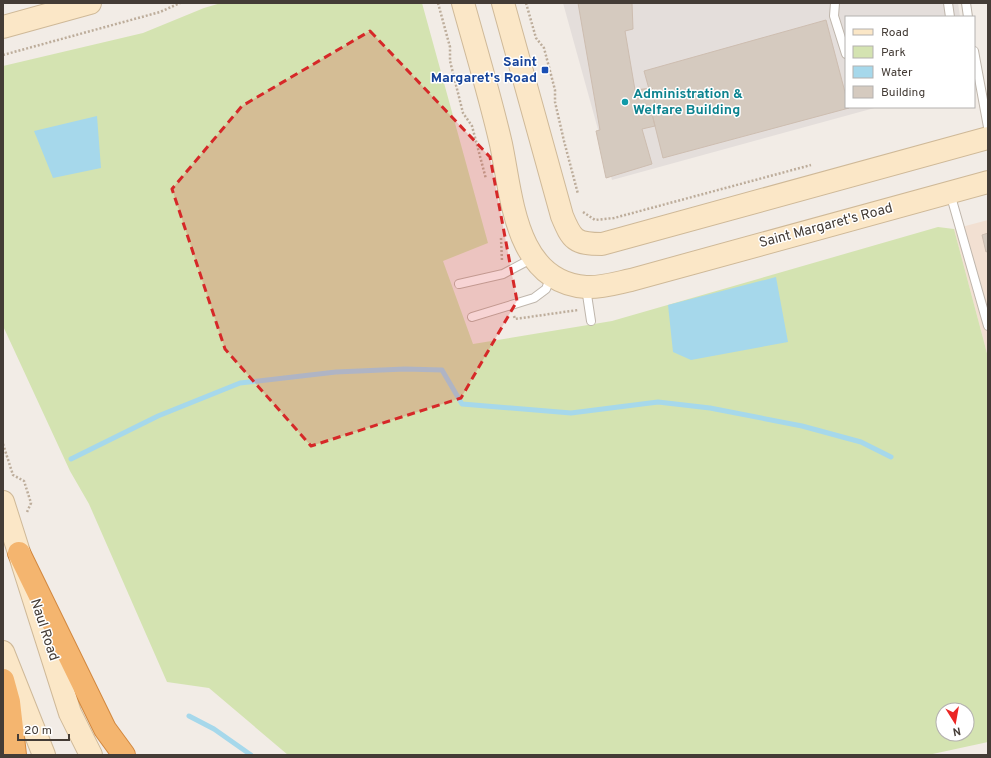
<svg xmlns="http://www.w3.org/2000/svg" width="991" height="758" viewBox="0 0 991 758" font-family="Overpass,sans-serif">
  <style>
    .commercial { fill: #f2e0d2 }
    .industrial { fill: #e4dedb }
    .green { fill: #d4e3b1; fill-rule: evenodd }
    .water { fill: #a6d8eb }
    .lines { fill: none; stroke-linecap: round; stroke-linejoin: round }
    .stream { stroke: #a6d8eb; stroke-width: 5 }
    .building { fill: #d5cabf; stroke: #cdbdb0 }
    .lane-casing { stroke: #bfb6ac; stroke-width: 10 }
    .secondary-casing { stroke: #cfb998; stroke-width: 24 }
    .highway-casing { stroke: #d2883f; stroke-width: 24 }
    .path { stroke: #bdad9b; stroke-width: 2.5; stroke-dasharray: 2 2; stroke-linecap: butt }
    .lane { stroke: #fff; stroke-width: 8 }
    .secondary { stroke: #fbe7c7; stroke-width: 22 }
    .highway { stroke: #f4b56f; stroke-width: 22 }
    .marked { fill: #d62828; fill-opacity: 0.2; stroke: #d62828; stroke-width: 3; stroke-dasharray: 8 5; stroke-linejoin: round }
    .transit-dot { fill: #1a4fb4; stroke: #fff; stroke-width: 1.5 }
    .culture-dot { fill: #0f9aa8; stroke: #fff; stroke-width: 1.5 }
    .labels { text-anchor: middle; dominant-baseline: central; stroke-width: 3; stroke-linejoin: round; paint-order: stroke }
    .transit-label { font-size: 14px; font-weight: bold; fill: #164399; stroke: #fff; text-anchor: end }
    .culture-label { font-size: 14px; font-weight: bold; fill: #0d838f; stroke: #fff; text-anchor: start }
    .street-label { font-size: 14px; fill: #443c36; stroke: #fff }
  </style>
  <rect width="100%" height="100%" fill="#f2ece6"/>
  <path class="commercial" d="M988,220V357L954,229Z"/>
  <path class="industrial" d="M563,3H958L960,17H846V107H878L612,180Z"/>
  <path class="green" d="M221,3H422L488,243L443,261L473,344L612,321L938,227L954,229L988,357V742L928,755H288L209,688L167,682L89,504L70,471L3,326V66L143,33L204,8ZM943,710H967V734H943Z"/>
  <path class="water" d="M97,116L101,168L53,178L34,131Z
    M776,277L788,342L691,360L673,352L668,305Z"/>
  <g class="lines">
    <path class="stream" d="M71,459L158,416L240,383L336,372L405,369L442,370L462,404L571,413L658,402L710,408L802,426L861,442L891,457
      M189,716L214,729L251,755"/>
  </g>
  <path class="building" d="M578,3H632L633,29L625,31L635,90L652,88L657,113L652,114L655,126L642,129L652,164L606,178L596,131L600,130Z
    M826,20L846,96V107L849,108L663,158L652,114L657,113L652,88L649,89L644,71Z
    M988,233V251L986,252L982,235Z"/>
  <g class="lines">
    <defs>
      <path id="lane" d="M835,3L834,16L846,54
        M948,3L950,17
        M966,3L968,17
        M974,51L988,127
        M950,193L988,326
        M459,284L503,274L533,258
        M586,288L591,321
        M472,317L534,298L546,289L551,276"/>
      <path id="secondary" d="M463,3C476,50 490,96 501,144C512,196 515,282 586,287C601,288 617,283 631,280L988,182
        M503,3L562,216C572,240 575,244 602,244L988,138
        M3,27L90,3
        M3,502L70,713L91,755
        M3,652L44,755"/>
      <path id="highway" d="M19,553L105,729L124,755
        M3,680L9,702L15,755"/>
    </defs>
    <use href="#lane" class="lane-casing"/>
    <use href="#secondary" class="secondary-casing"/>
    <use href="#highway" class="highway-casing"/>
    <path class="path" d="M438,3L450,47V61L463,113L472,126L486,179
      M526,3L536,38L544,48L555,90V102L564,141L578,194
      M3,55L160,12L180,3
      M583,212L595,220L614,218L811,165
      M501,238L502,261
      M514,316L515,319L578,310
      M3,444L13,475L24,481L31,503L27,512"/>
    <use href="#lane" class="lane"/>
    <use href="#secondary" class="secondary"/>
    <use href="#highway" class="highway"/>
  </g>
  <path class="marked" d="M370,31L490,157L517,301L461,398L311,446L225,349L172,189L242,106Z"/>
  <rect class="transit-dot" x="541" y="66" width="8" height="8" rx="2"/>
  <circle class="culture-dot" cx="625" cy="102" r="4"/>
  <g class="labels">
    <g class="transit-label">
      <text x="537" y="62">Saint<tspan x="537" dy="16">Margaret's Road</tspan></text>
    </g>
    <g class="culture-label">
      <text x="633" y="94">Administration &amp;<tspan x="633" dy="16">Welfare Building</tspan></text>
    </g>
    <g class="street-label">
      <text transform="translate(826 226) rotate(-15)">Saint Margaret's Road</text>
      <text transform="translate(44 630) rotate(72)">Naul Road</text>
    </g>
  </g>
  <rect width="991" height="758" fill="none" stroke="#443c36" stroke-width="8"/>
  <rect x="845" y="16" width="130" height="92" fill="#ffffff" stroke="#b4b1af"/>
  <rect x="853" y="29" width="20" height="6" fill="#fbe7c7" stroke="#b4b1af"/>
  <text x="881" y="36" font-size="12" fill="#443c36">Road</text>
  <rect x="853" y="46" width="20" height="12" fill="#d4e3b1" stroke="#b4b1af"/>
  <text x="881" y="56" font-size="12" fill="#443c36">Park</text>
  <rect x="853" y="66" width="20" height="12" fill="#a6d8eb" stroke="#b4b1af"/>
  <text x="881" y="76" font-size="12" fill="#443c36">Water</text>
  <rect x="853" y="86" width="20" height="12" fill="#d5cabf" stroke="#b4b1af"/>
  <text x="881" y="96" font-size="12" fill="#443c36">Building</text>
  <g transform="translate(955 722) rotate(169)"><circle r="19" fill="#ffffff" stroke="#b4b1af"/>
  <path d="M0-3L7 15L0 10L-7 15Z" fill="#eb2624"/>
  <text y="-6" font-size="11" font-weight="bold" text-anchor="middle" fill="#443c36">N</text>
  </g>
  <path d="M18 734v6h51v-6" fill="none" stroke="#443c36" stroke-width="2"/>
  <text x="24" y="734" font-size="12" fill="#443c36" stroke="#ffffff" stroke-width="3" paint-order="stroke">20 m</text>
</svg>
